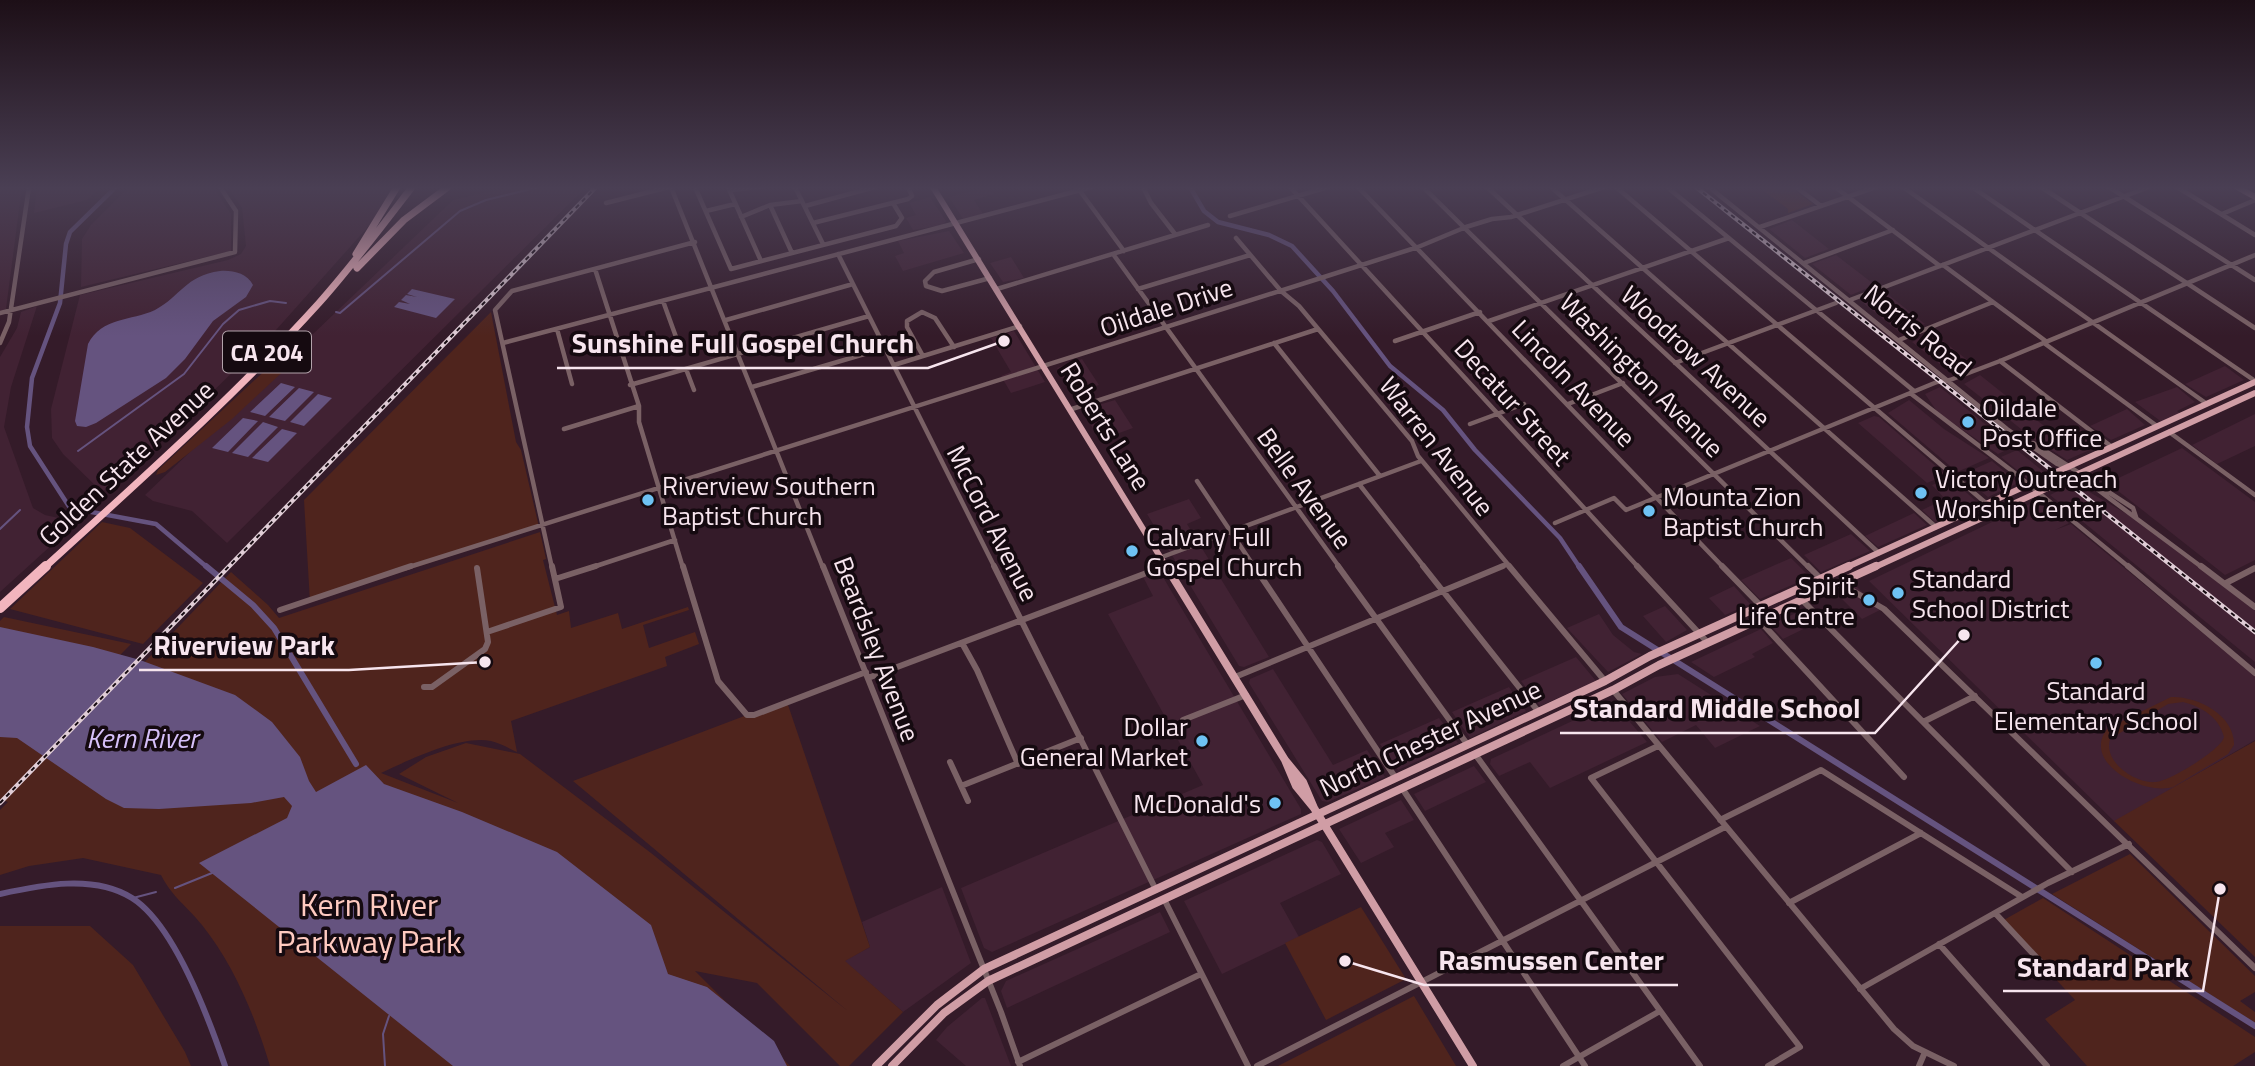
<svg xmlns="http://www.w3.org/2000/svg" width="2255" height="1066" viewBox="0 0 2255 1066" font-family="'Titillium Web',sans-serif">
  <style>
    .built { fill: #412233 }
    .green { fill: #4f241d; fill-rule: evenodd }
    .water { fill: #65537f }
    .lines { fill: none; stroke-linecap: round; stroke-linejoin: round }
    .stream { stroke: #65537f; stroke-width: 2 }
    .canal-far1 { stroke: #65537f; stroke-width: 4.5 }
    .canal { stroke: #65537f; stroke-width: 6 }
    .minor-far1 { stroke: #7a6165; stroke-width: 4.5 }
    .minor { stroke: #7a6165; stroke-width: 6 }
    .major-far1 { stroke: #d09da5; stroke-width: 6 }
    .major { stroke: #d09da5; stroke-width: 8 }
    .highway-far1 { stroke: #f2b5be; stroke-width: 7 }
    .highway { stroke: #f2b5be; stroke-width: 10 }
    .rail-casing { stroke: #e0cdd6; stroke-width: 4.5 }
    .rail { stroke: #150a10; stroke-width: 2; stroke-dasharray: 4.5; stroke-linecap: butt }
    .poi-dot { fill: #6ec2f3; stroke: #150a10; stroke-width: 2.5 }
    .labels { text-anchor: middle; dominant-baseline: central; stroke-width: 7; stroke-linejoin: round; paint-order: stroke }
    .shield { fill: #150a10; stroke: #b3a3ab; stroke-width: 2 }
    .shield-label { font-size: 24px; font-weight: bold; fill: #f7e5ee }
    .street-label { font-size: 26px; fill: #f7e5ee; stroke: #150a10 }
    .poi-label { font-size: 26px; fill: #f7e5ee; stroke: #150a10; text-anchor: start }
    .water-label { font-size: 28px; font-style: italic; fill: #d6c0f9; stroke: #150a10 }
    .near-park-label { font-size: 32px; fill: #ffcac0; stroke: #150a10 }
    .leader { fill: none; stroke: #f7e5ee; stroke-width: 2.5 }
    .callout-dot { fill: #f7e5ee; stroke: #150a10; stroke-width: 2.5 }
    .callout-label { font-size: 28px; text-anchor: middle; font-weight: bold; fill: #f7e5ee; stroke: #150a10; stroke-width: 7; stroke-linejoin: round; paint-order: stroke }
  </style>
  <rect width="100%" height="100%" fill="#341b29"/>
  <path class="built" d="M0,187H22L6,309L0,311Z
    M37,187H101L87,200L34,213Z
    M129,187H213L231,214V251L81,287L82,239L91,225Z
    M228,187H396L375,219L276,330L169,434L102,492L63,454L52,438L51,409L80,295L228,260L241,254L246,246L242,208Z
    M509,187H586L227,543L192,511L153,501L145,495L453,200Z
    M986,187L994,194L974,200L983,214L963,219L949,197Z
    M930,197L946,221L943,225L913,230L906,218L916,215L909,203Z
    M1792,220L1829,249L1805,258L1769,229Z
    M949,231L964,253L903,271L895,256L904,253L898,241Z
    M1836,255L1875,285L1851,295L1812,264Z
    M1011,257L1024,278L1003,282L990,263Z
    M1885,292L1925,324L1899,332L1862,302Z
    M37,306L11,387L4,427L33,508L45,515L77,522L0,592V357L17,328L21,312Z
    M1014,331L1045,382L1011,393L1001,376L1011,372L991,338Z
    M1932,332L1975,366L1951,373L1912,342Z
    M1082,359L1099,385L1072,394L1057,368Z
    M2225,366L2244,380L2206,397L2185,384Z
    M1980,375L2053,433V438L2040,444L1964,384Z
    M1940,387L2013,447L1998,454L1938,413L1925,394Z
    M2177,387L2195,402L2177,411L2181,414L2163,423L2135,402Z
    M1115,400L1133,428L1100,440L1082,410Z
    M1909,400L1944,429L1989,458L1957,472L1888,413Z
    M2127,409L2145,425L2111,440L2090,426Z
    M2255,414V446L2217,464L2192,445Z
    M1874,416L1879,417L1946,475L1927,483L1858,423Z
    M2081,430L2099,446L2067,460L2045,446Z
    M2182,448L2255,502V560L2225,575L2108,483Z
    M2017,450L2044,472L2028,479L2001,457Z
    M1992,461L2018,483L1988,497L1961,475Z
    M1950,478L1977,502L1935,522L1922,510L1945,499L1932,485Z
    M2074,483L2149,527L2255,611V662L2050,495Z
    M1189,499L1201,518L1187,524L1269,657L1244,667L1239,666L1147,514Z
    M2040,499L2069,523L2055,530L2071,524L2255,676V740L2115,822L1869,581Z
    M1914,513L1927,525L1878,547L1865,536Z
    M1851,534L1870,551L1821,572L1804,555Z
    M1791,558L1810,577L1760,599L1741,580Z
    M1157,567L1301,809V814L992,952L984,948L961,888L1203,785L1108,614L1153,596L1141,573Z
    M1734,586L1750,604L1725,615L1709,598Z
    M1851,587H1857L1880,610L1862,619L1837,594Z
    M1665,606L1687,630L1666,642L1643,616Z
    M1807,608L1820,621L1783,639L1770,625Z
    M1599,614L1613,635L1634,652L1642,654L1608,672L1567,628Z
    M1761,629L1773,643L1752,654L1755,657L1714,677L1691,662Z
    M1576,657L1596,681L1540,706L1521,681Z
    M1273,669L1333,765L1367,750L1385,777L1328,802L1322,801L1249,683L1250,679Z
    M1678,674L1760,726L1715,748L1696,725L1662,742L1622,694L1655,677Z
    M1509,687L1526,711L1470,738L1452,712Z
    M1613,702L1647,742L1550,788L1530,762L1499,776L1490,764L1491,759Z
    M1439,718L1458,743L1398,770L1380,744Z
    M1474,766L1486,782L1425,811L1414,794Z
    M1401,800L1414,820L1385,833L1394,847L1361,863L1339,829Z
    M1317,840L1322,842L1341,874L1280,903L1299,937L1222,974L1184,901Z
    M942,887L971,963L903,1012L844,961L870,947L862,922Z
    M1160,912L1170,932L1007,1008L1001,991L1006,981Z
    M982,998H985L1011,1066H966L936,1040L947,1027Z"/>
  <path class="green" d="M1759,187H1790L1813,204L1788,213V209Z
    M491,312L516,442L521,450L539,527L310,602L304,500Z
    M302,336L311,343L306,350L232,419L165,472L156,475L158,470Z
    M102,522L130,528L203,583L143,644L10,609Z
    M540,532L546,559L543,560L557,615L569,611L571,628L618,613L622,629L688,607L689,610L643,625L649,648L695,632L699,644L665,657L667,666L511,721L517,752C508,748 500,743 491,741C460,735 409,760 381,773L458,803L399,774L426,757L466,743L520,754L651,853L849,1012L573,781L747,715L787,702L870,947L845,961L903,1012L849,1066H840L757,983L695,971L790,1066H270C255,1016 234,965 202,925C186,905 173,898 161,875L83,858L29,866L0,875V810L8,802L0,799V621L4,617L131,644L36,740L138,669L231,572L268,605L279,618Z
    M2171,697C2197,696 2235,715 2234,745L2228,754L2173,787C2142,796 2080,761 2108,728ZM2183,702C2202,707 2219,717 2224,737C2222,749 2170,781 2156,782C2135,784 2103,762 2110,739L2168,704Z
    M2255,741V957L2114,821Z
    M2130,854L2255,976V992L2240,1001L2255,1012V1023L2052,894Z
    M2043,898L2255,1037V1052L2233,1066H2087L2045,1019L2075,1000L2002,921Z
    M1361,907L1406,979L1326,1020L1285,943Z
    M0,926H90L133,965L185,1052L191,1066H0Z
    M1414,996L1456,1066H1278Z"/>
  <path class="water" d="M220,271C232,270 247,273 253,285L246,297L213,321L185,359L166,378L96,423L86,427L77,426L75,421L88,344C102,317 131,321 155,310C181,296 185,276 220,271Z
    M412,289L455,299L436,318L394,307L399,302L410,304L401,300L406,295L417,297L407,294Z
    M281,383L295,387L265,416L250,412Z
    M299,388L314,392L285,421L269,417Z
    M318,394L332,398L304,426L290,422Z
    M243,418L258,421L228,452L212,448Z
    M263,422L278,427L248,457L232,453Z
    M282,429L297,433L268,462L252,458Z
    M0,627L93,647L140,660L235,695L272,722L300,757L309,781L316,792L366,765L384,784L462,812L557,852L651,925L668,974L707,987L774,1041L787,1066H453L199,863L287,818L292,806L284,797L251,803L159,809L124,808L106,799L17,738L0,737Z"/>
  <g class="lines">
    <path class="stream" d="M336,312L340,313L460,211L486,200L539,187
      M78,451L184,374L223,324L239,310L270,301L286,303
      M0,529L20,510
      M175,888L212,873
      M133,898L156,892
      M385,1066L383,1034L389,1016"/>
    <path class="canal-far1" d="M116,187L70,232L66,244L60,303L32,378L27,427L30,446L70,508L156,524L208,568
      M1190,187L1204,211L1218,222L1269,235L1292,246L1333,291L1390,366L1443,410L1475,450L1560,538L1580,568"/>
    <path class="canal" d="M206,566L253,605L274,628L356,764
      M1579,566L1621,627L2255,1026
      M0,894C41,885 94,874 132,898C175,925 209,1019 225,1066"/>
    <path class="minor-far1" d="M671,187L823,568
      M695,187L731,269L896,226L902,218L893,203
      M728,187L761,261
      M795,187L823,244
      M1077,187L1124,251
      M1143,187L1151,203L1175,234
      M1290,187L1639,568
      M1358,187L1724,568
      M1423,187L1809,568
      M1487,187L1879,553
      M1551,187L1936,527
      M1616,187L1987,504
      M1667,187L1914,391
      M1709,187L2007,429L2057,464L2068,468
      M1796,187L1821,206
      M1835,187L1940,266
      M1903,187L2207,404
      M1972,187L2255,381
      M2041,187L2255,328
      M2109,187L2255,280
      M2177,187L2255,235
      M730,190L760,187
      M606,203L669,187
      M770,205L792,253
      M805,206L875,187
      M706,211L735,204
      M2222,214L2255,200
      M1230,216L1328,187
      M741,217L770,205L802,201
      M813,223L908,199L912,196L908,187
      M1760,227L1876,187
      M1236,238L1281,291L1299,306L1412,441L1418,456L1511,568
      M838,254L995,568
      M1113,254L1340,568
      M979,259L934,272L925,281L926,286L942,291L990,278
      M1804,263L1893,230
      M1943,265L2047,342
      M595,269L639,406V422L683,568
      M997,289L1208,225
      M1138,289L1250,255
      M1850,300L2149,187
      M663,301L680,348
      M0,313L235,252L236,211L220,187
      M726,320L853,284
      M1489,321L1729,238
      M557,329L572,384
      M1899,340L1993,302
      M1395,341L1480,312
      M0,343L9,322L29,187
      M503,343L1092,187
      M1274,343L1380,476
      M2044,343L2157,426
      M923,356L907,327V321L922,312L935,318L954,347
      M2000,361L2112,447
      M1675,363L1836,303
      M894,365L1020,326
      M686,369L694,390
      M630,385L869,316
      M752,387L885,348
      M1910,393L2016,474L2130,568
      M1568,404L1623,383
      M1072,409L1318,329
      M1470,424L1524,404
      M564,429L639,406
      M2169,432L2255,495
      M2033,443L2133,508L2136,517
      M2078,475L2203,568
      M1197,481L1255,568
      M1359,484L1425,568
      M1555,523L1614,498L1626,510L1937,382L1950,380L2000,361L2255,255
      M1162,557L1421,461
      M406,568L1324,277L1418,247L1466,227L1492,219L1511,217L1604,187
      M552,568L495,310L512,291L695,242
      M590,568L675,540
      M1160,568L1167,565
      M1498,568L1507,564"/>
    <path class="minor" d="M683,566L718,681L747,715H754L866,672
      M823,566L1001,1012L1020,1066
      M994,566L1156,890
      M1254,566L1395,777
      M1338,566L1467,744
      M1423,566L1538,711
      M1509,566L1605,681
      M1637,566L1708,643
      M1722,566L1761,606
      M1808,566L1821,579L1839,583L1884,609L2255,968
      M2128,566L2255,673
      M2201,566L2255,607
      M555,579L596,566
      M2226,583L2255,568
      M1802,600L2072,872
      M280,610L411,566
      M1759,620L1904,777
      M487,632L561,607L552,566
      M962,643L977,670L1018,764
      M1235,677L1503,566
      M868,678L1165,566
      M424,687H432L485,649L488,642L477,568
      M1613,690L1894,1029L1913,1046L1954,1066
      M1183,720L1246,695
      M1923,722L1975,696
      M1658,746L1591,778L1800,1047L1768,1066
      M1475,754L1700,1066
      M950,762L968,801
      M961,786L1081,738
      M1402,788L1585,1066
      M1720,820L1821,770L2022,897
      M1165,901L1248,1066
      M1789,903L1921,833
      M1995,913L2051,973
      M1939,944L2047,1066
      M1860,989L2048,883L2129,844
      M1018,1062L1201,974
      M1257,1066L1725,827
      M1563,1066L1660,1011
      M1919,1066L1925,1052"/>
    <path class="major-far1" d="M933,187L1167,568
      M2237,187L2255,197
      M1845,568L2255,382
      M1873,568L2255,393"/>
    <path class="major" d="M1166,566L1285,760L1303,782L1314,808L1473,1066
      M1285,760L1296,786L1314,808
      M876,1066L937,1005L984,969L1605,681L1650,656L1849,566
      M892,1066L944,1013L988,981L1613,690L1659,665L1876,566"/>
    <path class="highway-far1" d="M356,254L397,187
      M357,268L404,220L448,187
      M44,568C138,482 234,397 319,303C352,266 382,226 412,187"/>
    <path class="highway" d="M0,608L46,566"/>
    <defs>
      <path id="rail" d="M1696,187L2255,632
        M0,803L596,187"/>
    </defs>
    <use href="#rail" class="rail-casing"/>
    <use href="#rail" class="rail"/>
  </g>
  <linearGradient id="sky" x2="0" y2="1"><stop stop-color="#1d0f17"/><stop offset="0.56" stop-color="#4a3f54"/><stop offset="1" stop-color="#4a3f54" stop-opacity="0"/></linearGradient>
  <rect width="2255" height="336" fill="url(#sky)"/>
  <g class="poi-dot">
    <circle cx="1968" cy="422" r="7"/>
    <circle cx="1921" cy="493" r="7"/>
    <circle cx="648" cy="500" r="7"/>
    <circle cx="1649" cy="511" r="7"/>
    <circle cx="1132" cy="551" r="7"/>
    <circle cx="1898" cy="593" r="7"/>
    <circle cx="1869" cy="600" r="7"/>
    <circle cx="2096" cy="663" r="7"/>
    <circle cx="1202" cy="741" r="7"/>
    <circle cx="1275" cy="803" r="7"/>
  </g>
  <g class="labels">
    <rect class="shield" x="223" y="331.5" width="88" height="41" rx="5"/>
    <g class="shield-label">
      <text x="267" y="352">CA 204</text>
    </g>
    <g class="street-label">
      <text transform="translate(1166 307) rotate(-18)">Oildale Drive</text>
      <text transform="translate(1918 330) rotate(39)">Norris Road</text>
      <text transform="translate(1696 356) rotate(43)">Woodrow Avenue</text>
      <text transform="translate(1642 375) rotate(45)">Washington Avenue</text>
      <text transform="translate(1574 383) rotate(46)">Lincoln Avenue</text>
      <text transform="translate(1513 402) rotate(48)">Decatur Street</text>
      <text transform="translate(1106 426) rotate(58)">Roberts Lane</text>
      <text transform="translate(1437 446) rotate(52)">Warren Avenue</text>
      <text transform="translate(126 463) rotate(-43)">Golden State Avenue</text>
      <text transform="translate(1305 488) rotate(54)">Belle Avenue</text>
      <text transform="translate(993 523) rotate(63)">McCord Avenue</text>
      <text transform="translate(877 649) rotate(69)">Beardsley Avenue</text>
      <text transform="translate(1430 738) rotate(-25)">North Chester Avenue</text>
    </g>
    <g class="poi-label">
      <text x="1982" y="407">Oildale<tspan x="1982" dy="30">Post Office</tspan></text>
      <text x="1935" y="478">Victory Outreach<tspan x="1935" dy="30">Worship Center</tspan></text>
      <text x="662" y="485">Riverview Southern<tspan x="662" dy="30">Baptist Church</tspan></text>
      <text x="1663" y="496">Mounta Zion<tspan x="1663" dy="30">Baptist Church</tspan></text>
      <text x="1146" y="536">Calvary Full<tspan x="1146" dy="30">Gospel Church</tspan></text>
      <text x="1912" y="578">Standard<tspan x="1912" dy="30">School District</tspan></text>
      <text x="1855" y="585" text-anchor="end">Spirit<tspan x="1855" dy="30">Life Centre</tspan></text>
      <text x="2096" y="690" text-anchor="middle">Standard<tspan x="2096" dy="30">Elementary School</tspan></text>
      <text x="1188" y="726" text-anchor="end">Dollar<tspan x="1188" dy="30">General Market</tspan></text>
      <text x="1261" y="803" text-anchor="end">McDonald's</text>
    </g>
    <g class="water-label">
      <text x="142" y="737">Kern River</text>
    </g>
    <g class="near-park-label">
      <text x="369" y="904">Kern River<tspan x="369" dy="37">Parkway Park</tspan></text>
    </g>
  </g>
  <path class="leader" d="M1004 341L928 368H557M485 662L349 670H139M1964 635L1875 733H1560M1345 961L1424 985H1678M2220 889L2203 991H2003"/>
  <g class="callout-dot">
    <circle cx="1004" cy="341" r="7"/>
    <circle cx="485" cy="662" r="7"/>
    <circle cx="1964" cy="635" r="7"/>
    <circle cx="1345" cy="961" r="7"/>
    <circle cx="2220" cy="889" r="7"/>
  </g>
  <g class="callout-label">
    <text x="743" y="353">Sunshine Full Gospel Church</text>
    <text x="244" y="655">Riverview Park</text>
    <text x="1717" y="718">Standard Middle School</text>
    <text x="1551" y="970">Rasmussen Center</text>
    <text x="2103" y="977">Standard Park</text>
  </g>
</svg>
